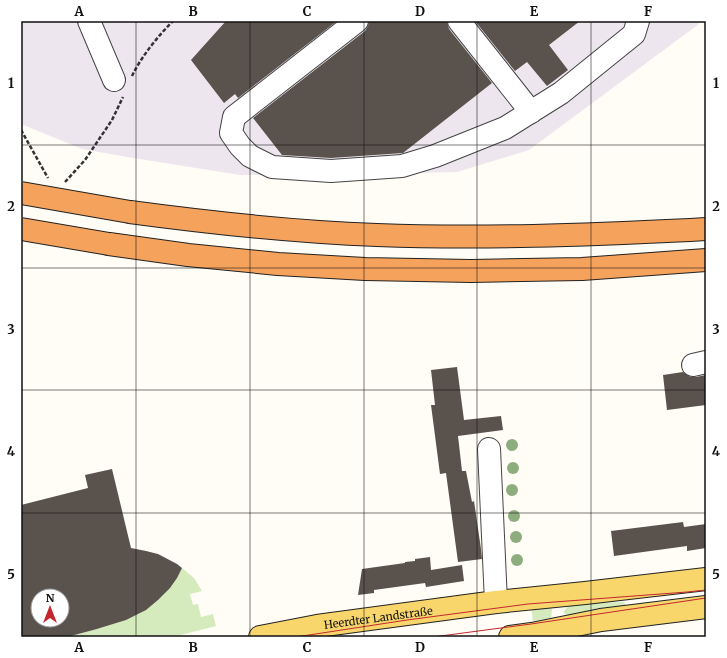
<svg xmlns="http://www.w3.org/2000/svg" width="727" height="658" font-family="Merriweather,serif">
<rect width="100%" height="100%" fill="#fffdf5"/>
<polygon fill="#eee6ef" points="21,21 695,21 699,24 529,150 457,172 325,175 240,175 127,157 82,149 21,124"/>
<g fill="#d5ebbd">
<path d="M182 568 194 578 202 591 190 594 193 605 198 604 201 617 213 614 216 626 173 637H67C115 624 158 617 182 568Z"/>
<polygon points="623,602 625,603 625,605 606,609 567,615 564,613 564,611 570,604"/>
<polygon points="531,606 551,606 552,610 551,618 533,621"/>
</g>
<g fill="#5a524d" fill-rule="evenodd">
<polygon points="226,21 337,21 238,98 235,94 224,103 191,60"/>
<polygon points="369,21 447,21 449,29 492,83 403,153 331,158 282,155 253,118 365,31 368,26"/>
<polygon points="475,21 580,21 549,45 568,70 547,86 527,62 515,71"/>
<polygon points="457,367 464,420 501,416 503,430 458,436 462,471 466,471 472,502 474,501 481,549 482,559 458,562 446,473 440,474 431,405 435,405 431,370"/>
<polygon points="683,372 690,377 696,377 706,375 706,405 667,410 663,375"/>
<path d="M112 469 131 548 146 551 158 554 177 564 182 568 177 578 170 588 158 600 146 610 126 620 97 629 67 637H21V505L88 488 85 475ZM38 596H62V620H38Z"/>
<polygon points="683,522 684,527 706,524 706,548 687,551 687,546 614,556 611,531"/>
<polygon points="430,557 431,570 462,565 464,581 426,587 425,583 374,590 374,593 358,595 362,569 405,563 405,562 415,561 415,559"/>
</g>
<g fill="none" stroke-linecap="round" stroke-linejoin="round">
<g stroke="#444" stroke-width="24">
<g id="minor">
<polyline points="89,21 114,80"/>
<polyline points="357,21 234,117 231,133 240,146 250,156 272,167 331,171 402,166 435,156 505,128 561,93 634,34 638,21"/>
<polyline points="459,21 531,112"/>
<polyline points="693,365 706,362"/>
<polyline points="489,449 496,602"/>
</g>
</g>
<g stroke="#222" stroke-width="24">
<g id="major">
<path id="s1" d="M260 637 317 626 496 602 585 593 706 579"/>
<polyline points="510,637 532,634 601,620 706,607"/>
</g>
</g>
<g stroke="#222" stroke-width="24">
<g id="highway">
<path d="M130 212C212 223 294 232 377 235 481 239 586 235 690 230L706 229"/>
<polyline points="109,244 188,255 278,264 365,269 471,271 582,269 706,260"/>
</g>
</g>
<g stroke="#333" stroke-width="2.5" stroke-dasharray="4 2" stroke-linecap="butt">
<path d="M132 76C141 57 158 36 173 21"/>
<polyline points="21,130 48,178"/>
<polyline points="65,182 85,160 112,120 123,97"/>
</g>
<use href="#minor" stroke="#fff" stroke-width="22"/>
<use href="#major" stroke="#f9d66b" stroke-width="22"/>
<use href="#highway" stroke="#f5a25d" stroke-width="22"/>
<g stroke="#c4262e" stroke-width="1">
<polyline points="296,637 407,620 528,604 687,592 706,590"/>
<polyline points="433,637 531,624 706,598"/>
</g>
<g stroke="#222" stroke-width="24" stroke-linecap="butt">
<g id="highway-bridge">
<polyline points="21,193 130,212"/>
<polyline points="21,229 109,244"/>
</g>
</g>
<use href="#highway-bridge" stroke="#f5a25d" stroke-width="22"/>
</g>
<g fill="#8dad7f">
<circle cx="512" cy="445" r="6"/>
<circle cx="513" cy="468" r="6"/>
<circle cx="512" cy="490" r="6"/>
<circle cx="514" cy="516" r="6"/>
<circle cx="516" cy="537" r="6"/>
<circle cx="517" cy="560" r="6"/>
</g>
<path fill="none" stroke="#111" stroke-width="1" stroke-opacity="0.55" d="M136 21V637M250 21V637M364 21V637M477 21V637M591 21V637M21 145H706M21 268H706M21 390H706M21 513H706"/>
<g text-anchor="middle" stroke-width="4" stroke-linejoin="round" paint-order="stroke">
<g font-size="11" fill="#111" stroke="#fff">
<text dy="4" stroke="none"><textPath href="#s1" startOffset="120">Heerdter Landstraße</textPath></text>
</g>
</g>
<rect width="727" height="658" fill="none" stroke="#ffffff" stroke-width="44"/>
<g transform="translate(50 608)"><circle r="19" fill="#ffffff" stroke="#a0a0a0"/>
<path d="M0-3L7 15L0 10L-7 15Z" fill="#c4262e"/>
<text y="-6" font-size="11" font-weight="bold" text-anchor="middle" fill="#111111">N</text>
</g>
<rect x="22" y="22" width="683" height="614" fill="none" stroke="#111" stroke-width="1.5"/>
<g font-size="13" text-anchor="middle" font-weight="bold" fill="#111">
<text x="79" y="16">A</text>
<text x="193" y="16">B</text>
<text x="307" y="16">C</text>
<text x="420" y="16">D</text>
<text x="534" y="16">E</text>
<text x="648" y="16">F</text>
<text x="11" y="88">1</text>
<text x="716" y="88">1</text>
<text x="11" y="211">2</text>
<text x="716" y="211">2</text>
<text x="11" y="334">3</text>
<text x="716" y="334">3</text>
<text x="11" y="456">4</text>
<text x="716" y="456">4</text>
<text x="11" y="579">5</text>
<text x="716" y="579">5</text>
<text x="79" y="652">A</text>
<text x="193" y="652">B</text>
<text x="307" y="652">C</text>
<text x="420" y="652">D</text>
<text x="534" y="652">E</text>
<text x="648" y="652">F</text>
</g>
</svg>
